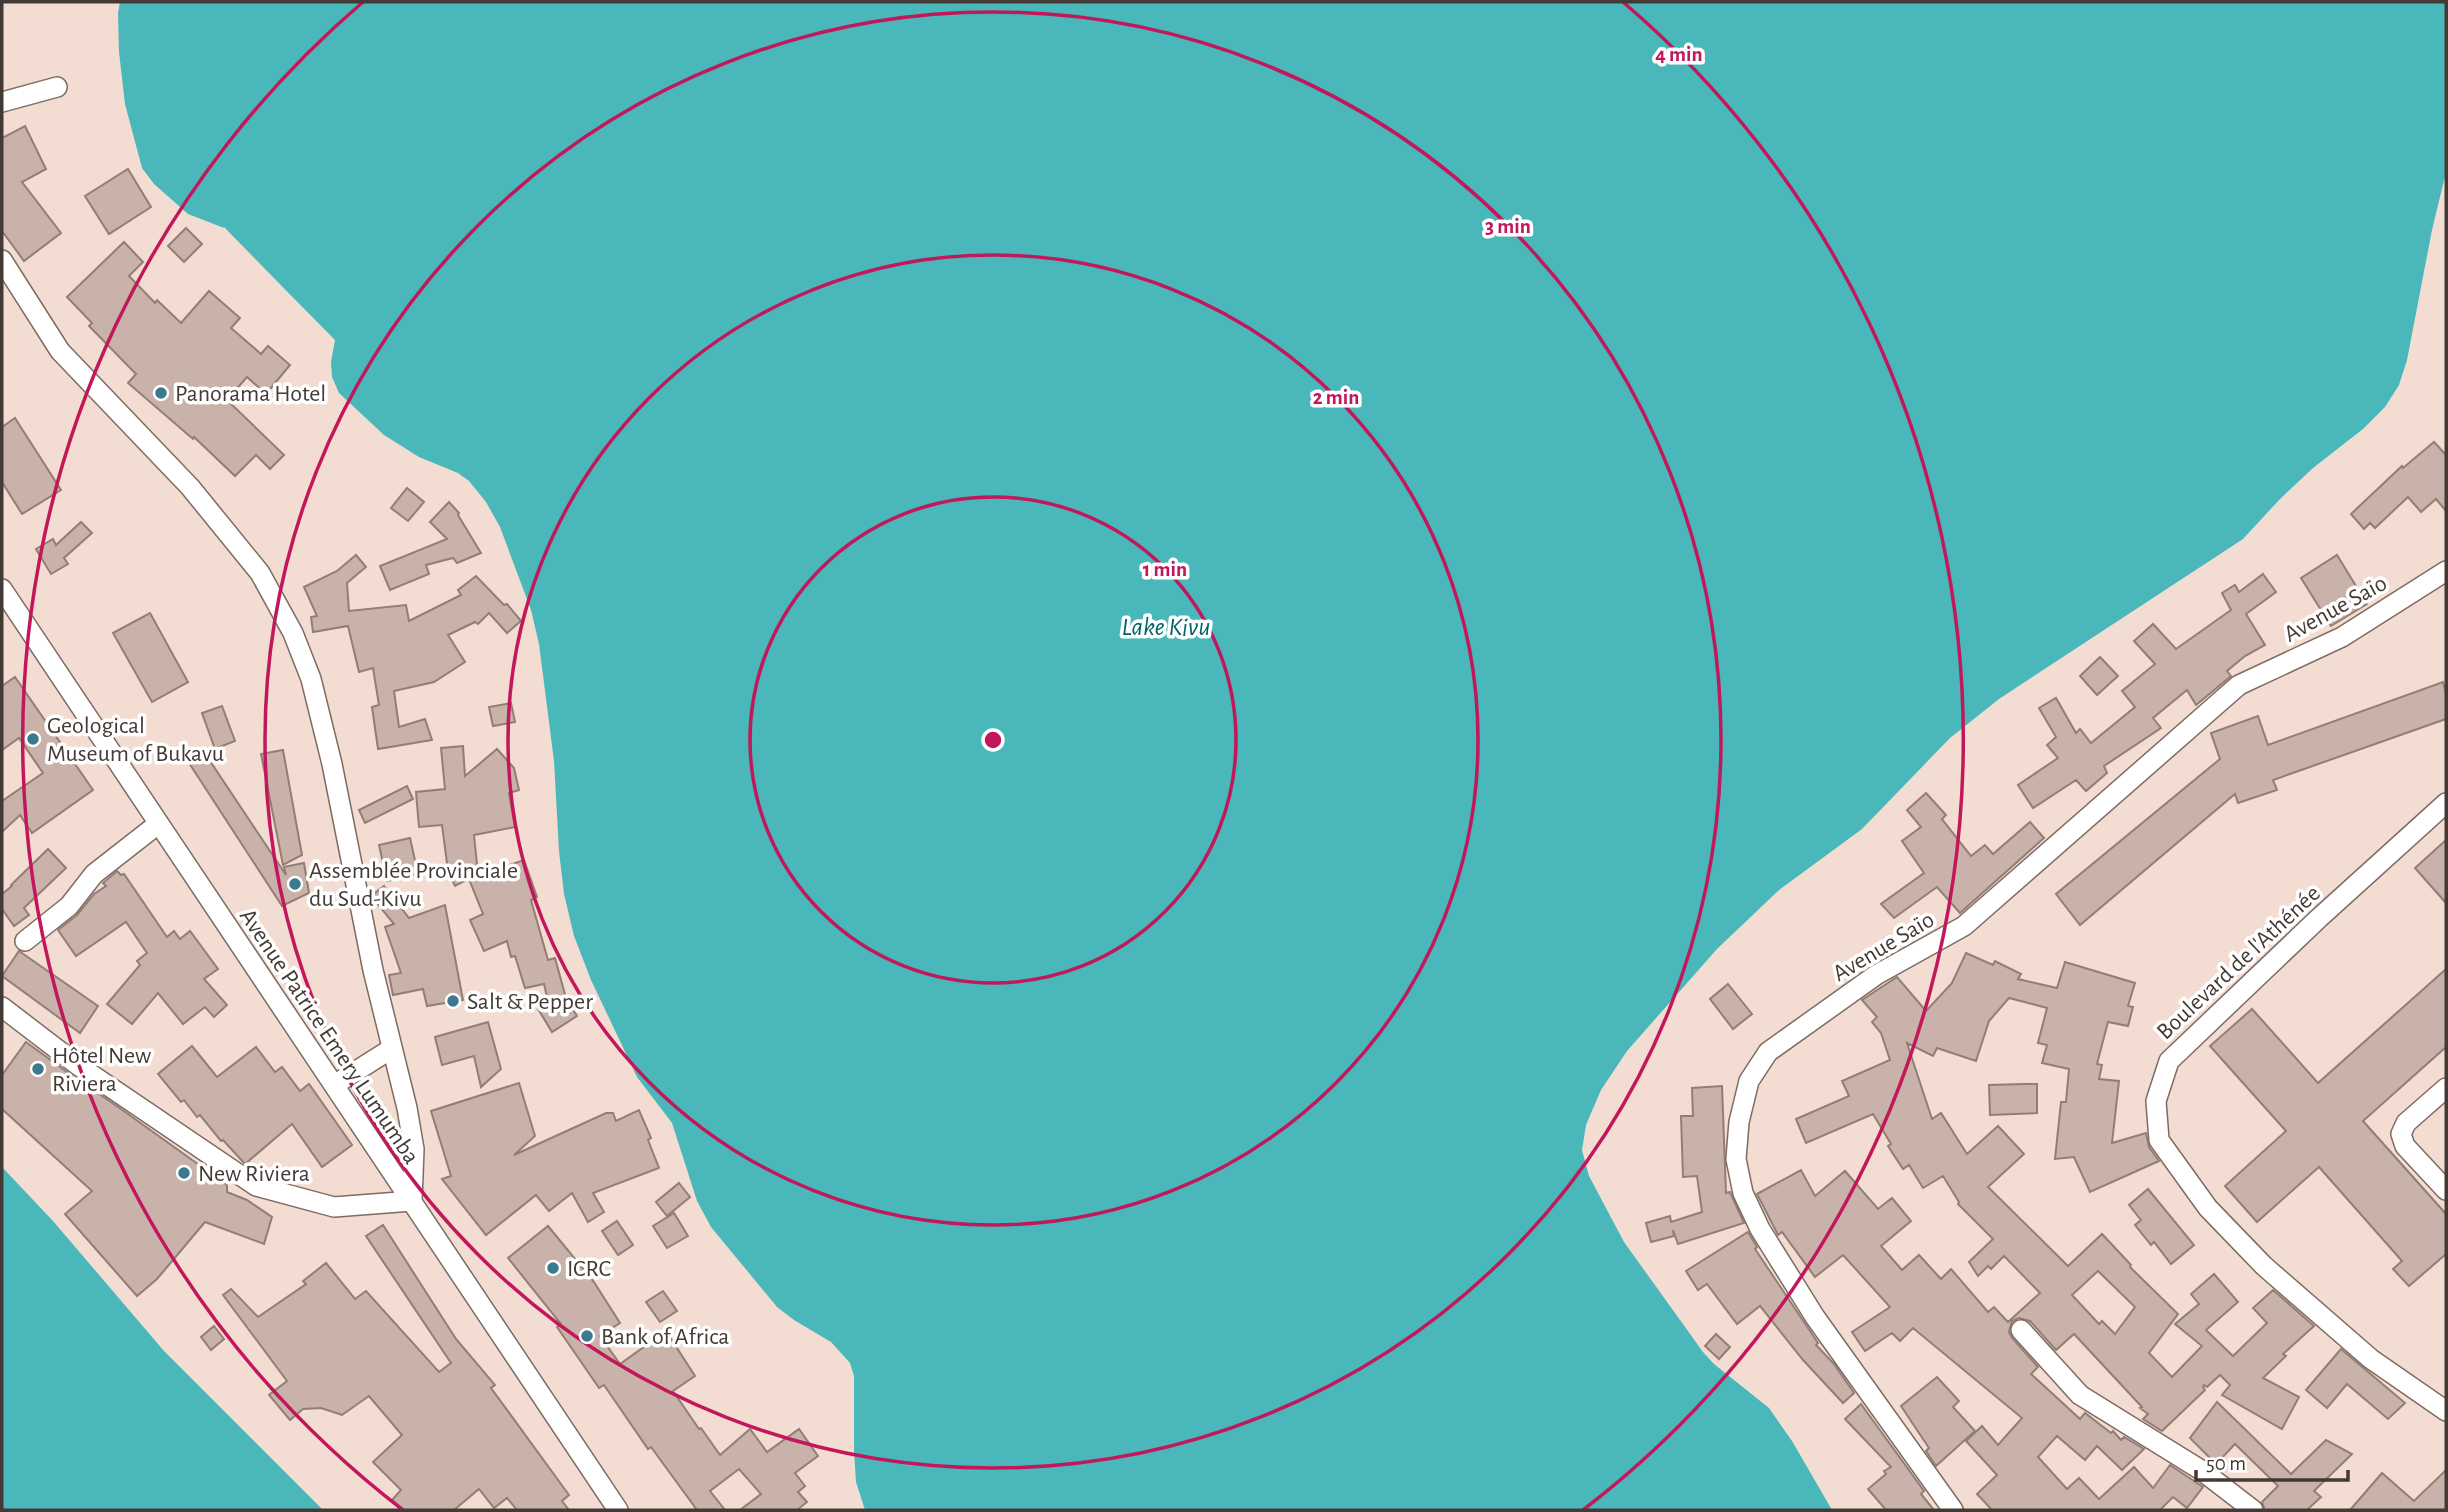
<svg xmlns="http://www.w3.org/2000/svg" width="2448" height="1512" font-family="'Alegreya Sans',sans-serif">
<rect width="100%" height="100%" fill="#f3ddd2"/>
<g fill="#4ab8ba">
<polygon points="120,2 2446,2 2446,172 2432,230 2407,360 2399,385 2385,407 2363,429 2313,468 2280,499 2243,539 1999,699 1950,738 1862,829 1779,890 1717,949 1627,1051 1601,1090 1586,1125 1582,1150 1589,1176 1624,1242 1703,1352 1714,1364 1769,1408 1792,1441 1832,1510 865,1510 856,1482 854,1450 854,1376 850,1363 831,1342 794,1320 777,1307 711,1227 697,1201 672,1123 637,1077 591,980 574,936 564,894 559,851 554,761 539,644 531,610 500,527 486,502 469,481 458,473 419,457 384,435 339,393 332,377 331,362 335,340 224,228 188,214 154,184 142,168 125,104 119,52 118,13"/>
<polygon points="2,1167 53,1221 164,1351 323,1510 2,1510"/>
</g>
<polygon fill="#f3ddd2" points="224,227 335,341 331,344 331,342 222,230"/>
<g fill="#c8b2a9" stroke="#927e75" stroke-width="2" fill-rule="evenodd">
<polygon points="25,126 46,169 22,182 61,233 24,261 2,231 2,138"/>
<polygon points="128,169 151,207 109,234 85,196"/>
<polygon points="186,228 202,244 184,262 168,246"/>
<polygon points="124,242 143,262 129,276 155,303 157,300 181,323 209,291 240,318 231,328 261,354 268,346 290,365 266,394 247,377 227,400 284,455 270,469 256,455 235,476 194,437 193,439 128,383 136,374 89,326 92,323 67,297"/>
<polygon points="15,418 61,490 22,514 2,482 2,427"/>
<polygon points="2434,442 2446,455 2446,511 2436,499 2421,512 2408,497 2375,528 2370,523 2364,529 2351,514 2402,466 2403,468"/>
<polygon points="407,488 424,502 408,521 391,508"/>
<polygon points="449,502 459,513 458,515 481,553 457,563 453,558 426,565 429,574 390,590 380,566 447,539 430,522"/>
<polygon points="81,522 92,533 64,558 68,564 51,574 36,549 53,539 56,545"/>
<polygon points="356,555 366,567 347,583 349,611 406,605 409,621 461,595 458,590 476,576 504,605 507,604 521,621 507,633 489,613 478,624 475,622 448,635 465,662 434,682 394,691 399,727 425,719 432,740 378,749 372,707 379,705 373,668 359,672 348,626 313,632 311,617 317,616 304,587 337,571"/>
<polygon points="2337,555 2367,604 2331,626 2301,578"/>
<polygon points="2263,574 2276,592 2246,614 2265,645 2245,656 2227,671 2231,676 2196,705 2187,690 2153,718 2161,728 2104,766 2107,773 2086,791 2076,780 2033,808 2018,785 2058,758 2047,745 2056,737 2039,708 2056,698 2076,733 2080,729 2091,743 2135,707 2122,691 2155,664 2134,641 2153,624 2176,649 2231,610 2222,593 2235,585 2239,592"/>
<polygon points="150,613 188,682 152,702 113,633"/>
<polygon points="2100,657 2118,676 2097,695 2080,676"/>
<polygon points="15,677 93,790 32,833 20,815 2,832 2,801 43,773 19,738 2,750 2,686"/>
<polygon points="2443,682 2446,693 2446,719 2273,780 2277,790 2238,803 2235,794 2080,925 2056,894 2220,759 2211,733 2258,716 2268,745"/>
<polygon points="511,703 515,722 493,726 489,707"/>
<polygon points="222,706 235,741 215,749 202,713"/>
<polygon points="463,746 465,776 497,749 514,768 519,790 509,793 515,827 474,835 478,874 455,886 448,871 442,825 419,827 416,792 445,789 441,748"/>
<polygon points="283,750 302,855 283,865 261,754"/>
<polygon points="204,752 286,875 284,867 304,863 309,893 282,906 189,763"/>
<polygon points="407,786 413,799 365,823 359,810"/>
<polygon points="1926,793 1946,815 1942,819 1971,856 1985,845 1993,854 2030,822 2044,838 1960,913 1937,887 1894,918 1881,904 1924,873 1902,841 1921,827 1907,810"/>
<polygon points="410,838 418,874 387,881 379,845"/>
<polygon points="2446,840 2446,903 2415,868"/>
<polygon points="48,849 66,868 24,908 29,915 14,926 2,909 2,894 12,886 11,885"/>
<polygon points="524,860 537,897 531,900 548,960 555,958 566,998 577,1016 552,1032 538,1009 549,1006 544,984 525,988 515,956 511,957 507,941 484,951 470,920 483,914 469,879"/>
<polygon points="117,871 121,875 124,874 167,937 174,931 180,939 190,931 218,969 204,979 227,1005 214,1017 205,1007 183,1024 158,993 132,1024 107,1004 140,965 137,961 147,953 126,922 76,956 58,930 77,915 94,894 106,886 103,883"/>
<polygon points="384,886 409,918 445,905 463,1000 427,1006 423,989 393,995 389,975 401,973 385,927 394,924 371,896"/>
<polygon points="19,951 98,1006 80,1033 2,976"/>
<path d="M1966 953 1993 965 1995 961 2021 974 2018 979 2057 988 2065 962 2135 983 2128 1006 2133 1007 2128 1026 2108 1022 2097 1064 2102 1065 2099 1079 2119 1081 2112 1143 2146 1133 2149 1147 2159 1161 2090 1192 2074 1157 2055 1159 2061 1102H2066L2069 1069 2042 1063 2047 1045 2038 1043 2047 1008 2009 998 1989 1021 1976 1061 1937 1048 1933 1056 1907 1043 1932 1119 1941 1113 1967 1154 1998 1126 2024 1154 1988 1187 2068 1266 2102 1234 2131 1265 2130 1267 2178 1314 2149 1353 2172 1377 2202 1346 2175 1324 2199 1304 2191 1294 2214 1274 2238 1302 2206 1330 2233 1356 2267 1323 2253 1308 2273 1290 2314 1326 2283 1354 2286 1356 2263 1378 2299 1397 2282 1429 2222 1395 2230 1385 2220 1375 2207 1387 2204 1385 2203 1387 2205 1390 2162 1431 2143 1419 2148 1414 2140 1408 2142 1407 2074 1334 2056 1350 2030 1321 2019 1318 2012 1321 2009 1332 2012 1338 2038 1367 2031 1374 2080 1419 2085 1413 2111 1433 2113 1431 2121 1440 2124 1437 2144 1449 2122 1470 2097 1446 2085 1460 2057 1436 2038 1457 2067 1489 2079 1478 2099 1499 2134 1467 2153 1488 2170 1465 2203 1487 2187 1508 2173 1497 2160 1510H1992L1977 1494 1997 1475 1966 1441 1982 1426 1998 1445 2022 1418 1913 1328 1900 1341 1892 1333 1865 1351 1852 1332 1890 1307 1843 1255 1815 1277 1782 1232 1778 1235 1757 1194 1801 1170 1815 1196 1845 1171 1878 1209 1892 1198 1911 1221 1881 1246 1902 1270 1919 1255 1941 1279 1951 1269 1988 1312 1994 1307 2008 1322 2040 1293 2004 1256 1991 1269 1988 1266 1978 1276 1969 1262 1993 1239 1958 1204 1959 1202 1943 1176 1923 1188 1909 1165 1903 1169 1888 1146 1891 1144 1873 1114 1806 1143 1796 1119 1849 1096 1842 1081 1890 1060 1881 1033 1872 1022 1877 1017 1862 1000 1897 977 1926 1011 1952 983ZM2098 1271 2135 1307 2115 1334 2102 1321 2099 1324 2072 1295Z"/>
<polygon points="2446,969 2446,1047 2363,1121 2446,1214 2446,1254 2409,1286 2393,1269 2402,1261 2319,1167 2257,1222 2225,1186 2286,1131 2210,1046 2252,1009 2318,1083"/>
<polygon points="1728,984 1752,1014 1733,1029 1710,999"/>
<polygon points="488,1022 501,1069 481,1087 474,1056 442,1065 435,1037"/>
<polygon points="26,1042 82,1083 80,1085 83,1083 121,1109 227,1185 227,1192 247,1200 272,1217 264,1244 205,1222 157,1279 137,1296 65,1214 92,1191 2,1109 2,1075"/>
<polygon points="192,1046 217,1077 256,1047 275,1072 282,1067 300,1091 309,1084 352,1145 322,1167 292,1124 245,1164 223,1140 221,1141 200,1115 197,1117 184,1100 181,1102 158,1074"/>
<polygon points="519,1083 535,1136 514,1155 606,1113 613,1113 616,1121 639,1110 651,1138 648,1140 659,1168 593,1193 604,1212 588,1222 572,1193 549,1211 536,1195 486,1235 442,1179 451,1176 431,1111"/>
<polygon points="2024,1084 2037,1084 2037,1113 1990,1115 1989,1085"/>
<polygon points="1722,1086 1726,1193 1730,1192 1744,1223 1678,1244 1673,1230 1674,1236 1651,1242 1646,1223 1670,1216 1671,1222 1702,1212 1697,1176 1683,1177 1681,1116 1693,1116 1692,1088"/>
<polygon points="679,1183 690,1197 667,1216 656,1202"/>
<polygon points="2148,1189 2194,1245 2171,1264 2154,1242 2151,1245 2135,1225 2141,1220 2129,1205"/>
<polygon points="674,1213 688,1236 667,1248 653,1226"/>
<polygon points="617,1221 633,1245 618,1255 602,1231"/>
<polygon points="383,1225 456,1339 495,1385 491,1388 569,1495 562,1501 569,1510 517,1510 507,1498 494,1508 479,1489 454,1510 402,1510 392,1500 401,1490 373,1462 402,1435 369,1396 342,1415 321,1408 303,1409 290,1420 269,1395 287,1381 223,1295 231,1289 258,1317 306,1284 303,1281 326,1263 355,1299 366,1291 439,1372 451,1363 366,1236"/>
<polygon points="548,1226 594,1282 620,1323 600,1336 620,1364 666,1331 695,1376 673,1391 699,1429 701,1428 720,1455 750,1429 767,1452 799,1429 818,1456 795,1473 805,1486 798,1492 807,1502 797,1510 740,1510 761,1494 739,1469 710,1491 725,1510 697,1510 651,1447 648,1449 604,1385 599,1388 557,1327 561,1324 508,1258"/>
<polygon points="1748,1232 1757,1247 1755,1249 1818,1343 1816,1345 1834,1364 1854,1393 1843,1403 1803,1360 1760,1306 1737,1324 1707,1284 1698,1290 1686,1271"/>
<polygon points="663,1291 677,1311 660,1322 646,1302"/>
<polygon points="214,1326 224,1339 211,1350 201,1337"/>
<polygon points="1716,1334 1730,1347 1719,1359 1705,1346"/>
<polygon points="2341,1349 2405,1403 2388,1419 2347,1384 2327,1408 2306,1390"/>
<polygon points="1937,1377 1959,1401 1953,1407 1975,1431 1936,1466 1926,1451 1929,1448 1901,1406"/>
<polygon points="2217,1402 2291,1474 2326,1440 2352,1454 2314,1491 2321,1497 2307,1510 2265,1510 2262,1502 2278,1486 2235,1444 2216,1464 2190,1438"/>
<polygon points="1861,1404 1924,1491 1921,1494 1934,1510 1886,1510 1868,1489 1886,1474 1884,1471 1891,1467 1845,1419"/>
<polygon points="2446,1470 2446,1510 2350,1510 2382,1473 2414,1501"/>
</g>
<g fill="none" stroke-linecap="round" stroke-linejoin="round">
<g stroke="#7e6b61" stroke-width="22">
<g id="minor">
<polyline points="2,102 57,87"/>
<polyline points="2,260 60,351 190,487 260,573 293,633 311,679 332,764 373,970 407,1108 414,1149 412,1201 334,1207 256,1186 79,1066 2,1007"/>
<polyline points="2,589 618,1510"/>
<polyline points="2446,803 2319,918 2169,1061 2156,1101 2159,1140 2208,1208 2264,1266 2371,1359 2446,1411"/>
<polyline points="25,941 69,906 94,874 158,824"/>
<polyline points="334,1085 391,1049"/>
<polyline points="2446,1088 2406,1123 2401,1134 2405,1146 2446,1190"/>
<polyline points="2021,1330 2080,1395 2201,1470 2253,1510"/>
<polyline points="1953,1510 1815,1317 1760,1229 1743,1193 1736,1159 1739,1122 1749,1081 1768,1052 1876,975 1964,926 2239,685 2342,637 2446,571"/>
</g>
</g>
<use href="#minor" stroke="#fff" stroke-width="19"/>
</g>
<g fill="none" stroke="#c2185b" stroke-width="3.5">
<circle cx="993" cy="740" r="243"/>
<circle cx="993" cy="740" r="485"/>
<circle cx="993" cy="740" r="728"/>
<path d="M403 1510A970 970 0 0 1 363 2M1623 2A970 970 0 0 1 1583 1510"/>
</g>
<g fill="#3a798e" stroke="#fff" stroke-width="2.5">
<circle cx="161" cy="393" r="7"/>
<circle cx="33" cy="739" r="7"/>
<circle cx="295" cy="884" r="7"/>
<circle cx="453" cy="1001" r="7"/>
<circle cx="38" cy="1069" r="7"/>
<circle cx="184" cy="1173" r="7"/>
<circle cx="553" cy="1268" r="7"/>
<circle cx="587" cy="1336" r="7"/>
</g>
<g text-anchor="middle" stroke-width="7" stroke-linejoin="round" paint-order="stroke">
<g font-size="24" fill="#433a36" stroke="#fff" text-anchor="start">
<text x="175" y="401">Panorama Hotel</text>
<text x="47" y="733">Geological<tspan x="47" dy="28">Museum of Bukavu</tspan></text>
<text x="309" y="878">Assemblée Provinciale<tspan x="309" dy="28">du Sud-Kivu</tspan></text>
<text x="467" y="1009">Salt &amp; Pepper</text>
<text x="52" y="1063">Hôtel New<tspan x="52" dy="28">Riviera</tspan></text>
<text x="198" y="1181">New Riviera</text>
<text x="567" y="1276">ICRC</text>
<text x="601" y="1344">Bank of Africa</text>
</g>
<g font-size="24" fill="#433a36" stroke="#fff">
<text transform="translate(2335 608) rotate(-29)" y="8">Avenue Saïo</text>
<text transform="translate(1883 946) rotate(-31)" y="8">Avenue Saïo</text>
<text transform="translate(2238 962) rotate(-43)" y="8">Boulevard de l'Athénée</text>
<text transform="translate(330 1036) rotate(56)" y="8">Avenue Patrice Emery Lumumba</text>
</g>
<g font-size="26" font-style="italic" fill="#006264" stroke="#fff">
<text x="1166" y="635">Lake Kivu</text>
</g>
</g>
<circle cx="993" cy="740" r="10" fill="#c2185b" stroke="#fff" stroke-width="3.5"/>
<g font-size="21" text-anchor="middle" font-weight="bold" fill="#c2185b" stroke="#fff" stroke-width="7" stroke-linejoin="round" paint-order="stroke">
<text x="1679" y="61">4 min</text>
<text x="1508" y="233">3 min</text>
<text x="1336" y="404">2 min</text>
<text x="1165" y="576">1 min</text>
</g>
<rect width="2448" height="1512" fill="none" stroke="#433a36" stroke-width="7"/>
<path d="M2196 1470v10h152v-10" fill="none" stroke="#433a36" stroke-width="3.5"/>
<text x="2206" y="1470" font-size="21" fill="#433a36" stroke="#ffffff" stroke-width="5" paint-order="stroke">50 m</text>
</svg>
